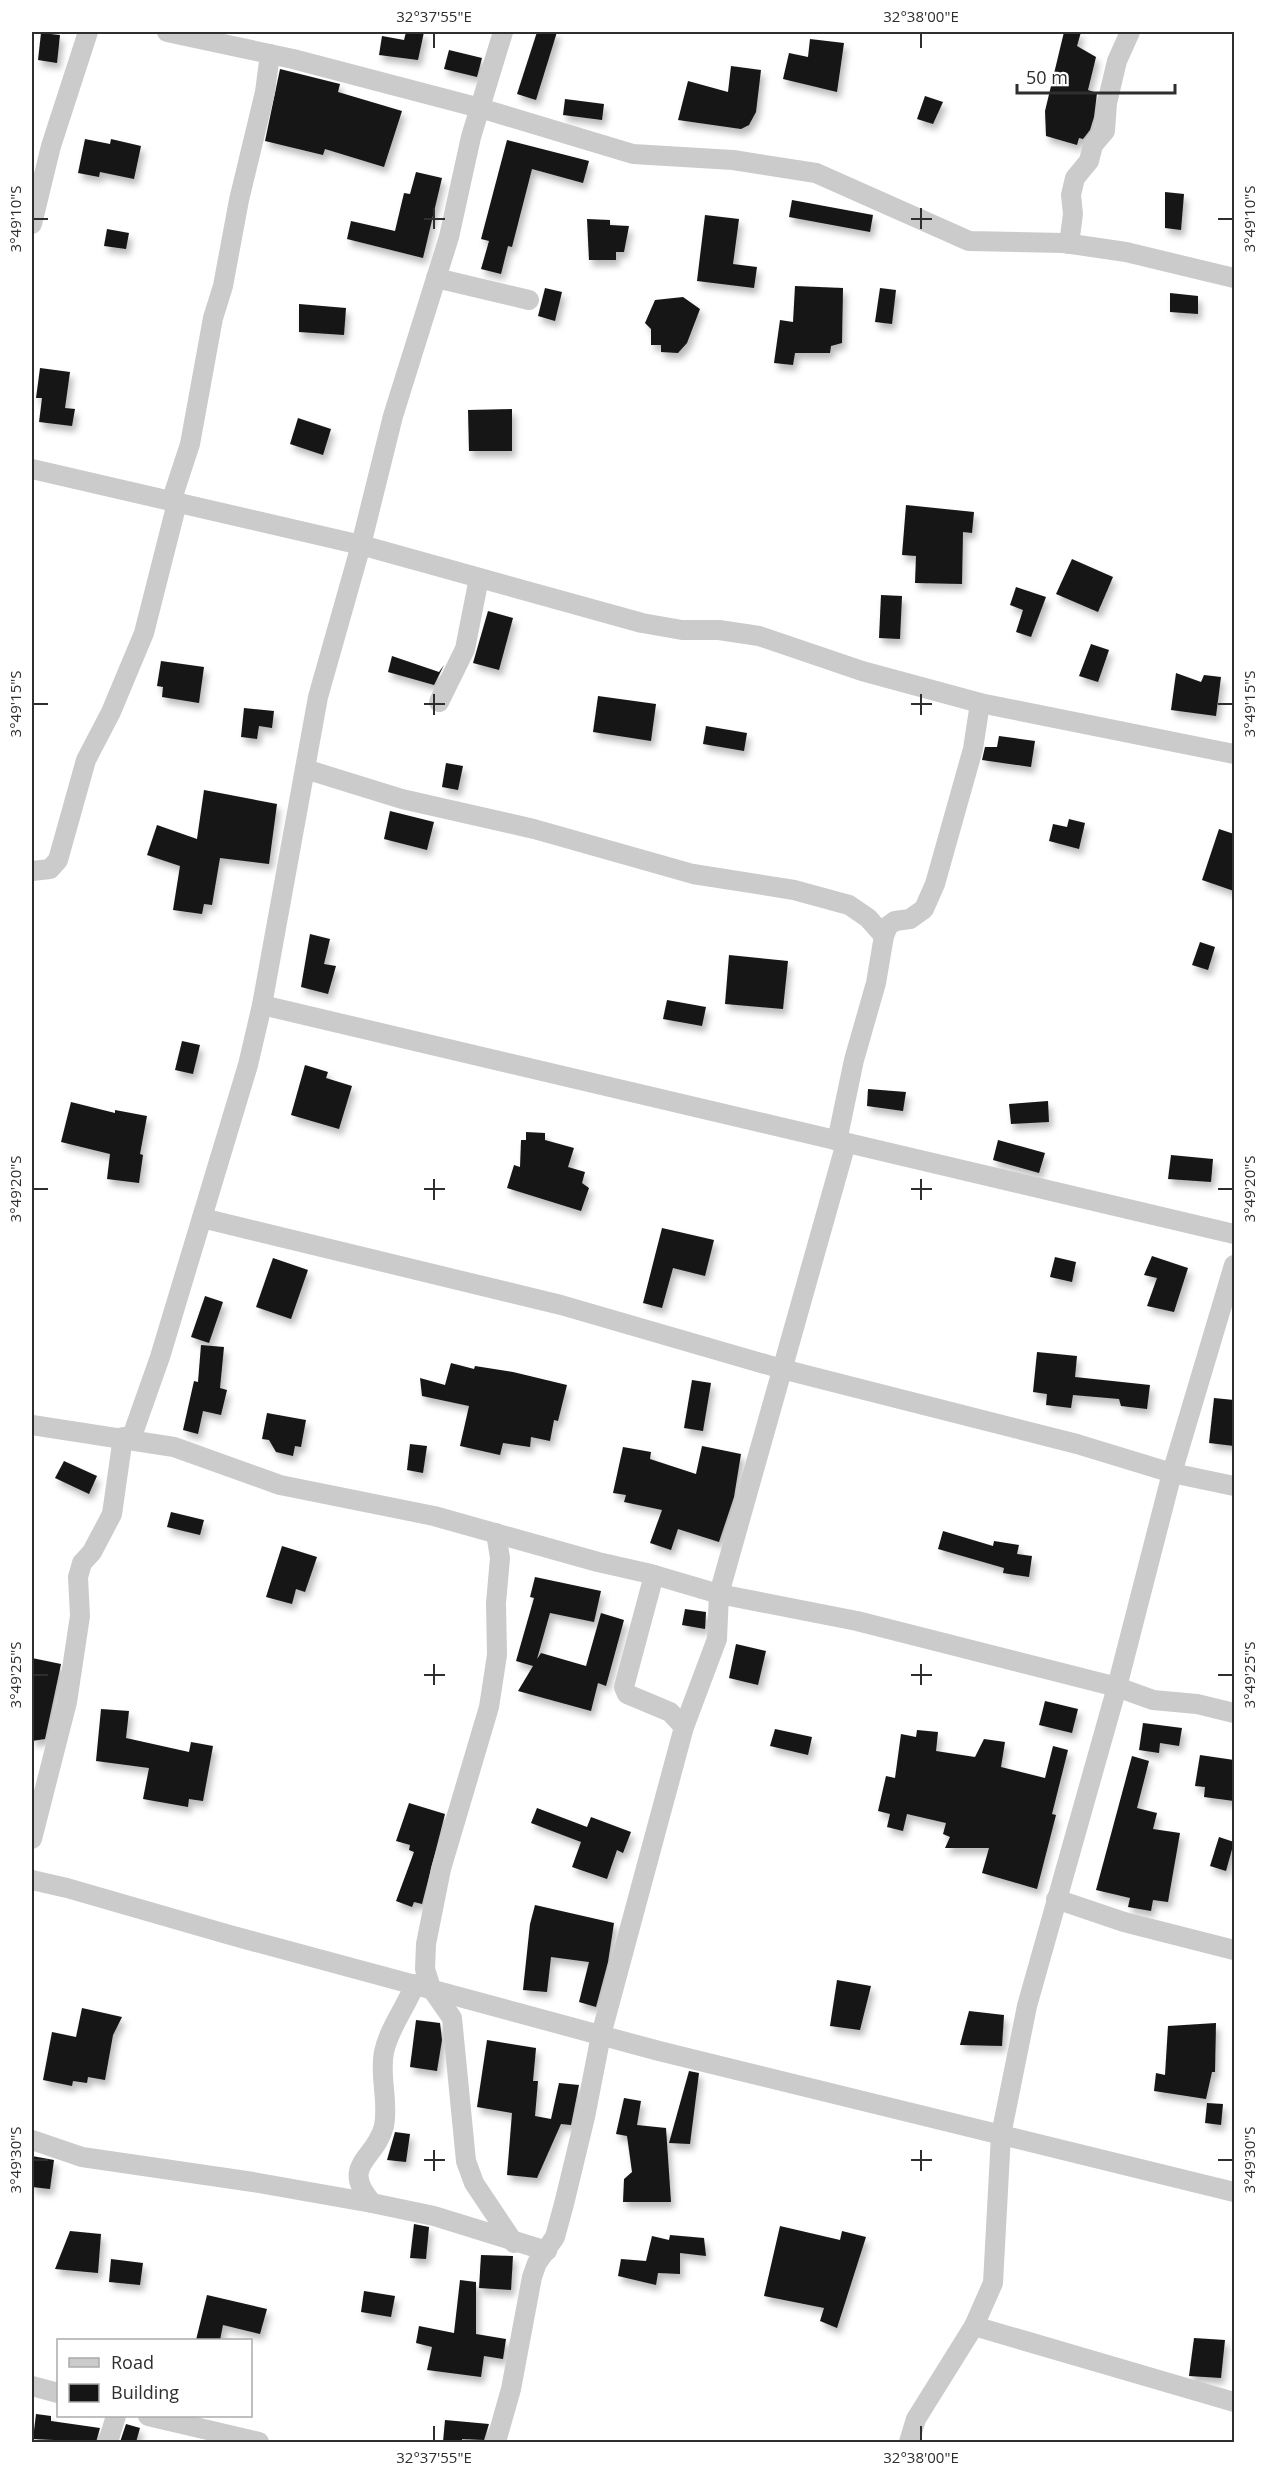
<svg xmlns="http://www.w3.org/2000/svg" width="1266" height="2474" font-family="'Open Sans',sans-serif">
<defs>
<filter id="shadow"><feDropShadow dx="3.5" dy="6" stdDeviation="3" flood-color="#0004"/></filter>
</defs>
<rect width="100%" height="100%" fill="#fff"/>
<g fill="#151515" filter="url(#shadow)">
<polygon points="406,32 424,32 418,60 379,55 382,36 404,40"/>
<polygon points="537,32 557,32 536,100 517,94"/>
<polygon points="1064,32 1081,32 1077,46 1096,57 1088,90 1097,93 1094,117 1090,130 1083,139 1079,138 1077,145 1046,136 1045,111"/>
<polygon points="41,33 60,35 57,63 38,60"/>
<polygon points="810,39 844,43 837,92 783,79 789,53 808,57"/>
<polygon points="449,50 482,58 477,77 444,69"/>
<polygon points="731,66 761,70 756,112 749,125 741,129 678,120 688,81 728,92"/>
<polygon points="280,69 340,84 338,92 402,111 384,167 325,149 323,155 265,141"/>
<polygon points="925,96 943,102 933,124 917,119"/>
<polygon points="565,99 604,104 602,120 563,115"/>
<polygon points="85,139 110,144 111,139 141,146 134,179 100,172 99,177 78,173"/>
<polygon points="507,140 589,161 583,183 532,169 512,247 508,246 501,274 481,269 489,241 481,239"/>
<polygon points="416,172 442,178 423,258 347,239 351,221 395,231 404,193 410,194"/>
<polygon points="1165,192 1184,194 1181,230 1165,228"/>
<polygon points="792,200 873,215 870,232 789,217"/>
<polygon points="705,215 739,219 733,264 757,267 754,288 697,281"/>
<polygon points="587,219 610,220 610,225 629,226 624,252 616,252 616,260 589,260"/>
<polygon points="107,229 129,233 126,249 104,246"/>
<polygon points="795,286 843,288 842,343 831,346 830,353 795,353 793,365 774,363 780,320 793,322"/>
<polygon points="545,288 562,292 555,321 538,316"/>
<polygon points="880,288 896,290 892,324 875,322"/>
<polygon points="1170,293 1198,296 1198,314 1170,312"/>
<polygon points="683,297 700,309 687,343 678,353 661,352 661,345 651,345 651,329 645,323 655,300"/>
<polygon points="299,304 346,308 344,335 299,332"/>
<polygon points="40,368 70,372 65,408 75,409 72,426 39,422 42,398 36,398"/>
<polygon points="512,409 512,451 469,451 468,410"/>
<polygon points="298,418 331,429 323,455 290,444"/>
<polygon points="906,505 974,512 972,533 963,532 962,584 915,583 916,556 902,555"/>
<polygon points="1072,559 1113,577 1098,612 1056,594"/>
<polygon points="1016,587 1046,597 1031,637 1016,632 1023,610 1010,605"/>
<polygon points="881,595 902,596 900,639 879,638"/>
<polygon points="488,611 513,618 499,670 473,663"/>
<polygon points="1091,644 1109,650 1098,682 1079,676"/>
<polygon points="392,656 439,672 444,665 434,685 388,672"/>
<polygon points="161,661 204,667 199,703 162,697 163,687 157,686"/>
<polygon points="1176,673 1201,682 1204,675 1221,677 1216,716 1171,710"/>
<polygon points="598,696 656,704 651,741 593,732"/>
<polygon points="244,708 274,711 272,728 259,726 257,739 241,737"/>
<polygon points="706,726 747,733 744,751 703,744"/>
<polygon points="999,736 1035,741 1031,767 982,760 985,747 997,747"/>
<polygon points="446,763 463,766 458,790 442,787"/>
<polygon points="204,790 277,804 269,864 220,858 212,905 204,904 202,914 173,910 180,866 147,855 157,825 197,839"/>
<polygon points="390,811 434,822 427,850 384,839"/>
<polygon points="1069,819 1085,823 1079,849 1049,841 1053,824 1067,827"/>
<polygon points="1219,829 1234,834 1234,891 1202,880"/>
<polygon points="310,934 330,939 324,964 336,966 328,994 301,987"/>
<polygon points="1200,942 1215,947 1208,970 1192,965"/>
<polygon points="729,955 788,961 783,1009 725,1004"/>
<polygon points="667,1000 706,1007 702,1026 663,1019"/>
<polygon points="182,1041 200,1045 193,1074 175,1070"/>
<polygon points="305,1065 328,1072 326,1078 352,1086 339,1129 291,1115"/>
<polygon points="868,1089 906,1092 903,1111 867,1106"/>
<polygon points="1048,1101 1049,1122 1011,1124 1009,1104"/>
<polygon points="71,1102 115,1113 115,1110 147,1116 140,1154 143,1155 139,1183 107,1179 110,1154 61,1142"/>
<polygon points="526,1132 545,1133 545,1140 574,1148 568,1167 585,1172 582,1183 589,1188 581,1211 507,1188 514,1165 520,1167 521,1140 526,1140"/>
<polygon points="998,1140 1045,1153 1039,1173 993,1160"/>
<polygon points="1171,1155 1213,1159 1211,1182 1168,1179"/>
<polygon points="662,1228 714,1240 705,1276 673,1268 662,1308 643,1303"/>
<polygon points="1152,1256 1188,1268 1174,1312 1147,1306 1157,1278 1144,1275"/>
<polygon points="1055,1257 1076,1262 1072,1282 1050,1277"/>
<polygon points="273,1258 308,1270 291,1319 256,1307"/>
<polygon points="205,1296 223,1302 209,1343 191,1337"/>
<polygon points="201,1345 224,1347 220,1388 227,1390 221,1415 203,1411 198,1434 183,1430 194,1381 198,1382"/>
<polygon points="1037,1352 1077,1356 1075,1377 1150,1385 1147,1409 1121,1406 1119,1399 1073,1395 1071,1408 1046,1405 1047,1394 1033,1392"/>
<polygon points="451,1363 474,1369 475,1366 513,1372 567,1385 558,1421 554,1420 550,1441 531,1437 530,1447 503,1443 500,1455 460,1446 469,1406 422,1396 420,1378 445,1385"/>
<polygon points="692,1380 711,1383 703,1431 684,1428"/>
<polygon points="1214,1398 1234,1400 1234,1446 1209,1443"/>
<polygon points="267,1413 306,1420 301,1447 295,1446 293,1456 276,1452 269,1440 262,1439"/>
<polygon points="410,1444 427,1446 423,1473 407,1470"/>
<polygon points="702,1446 741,1454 734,1497 719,1542 678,1529 671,1550 650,1543 662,1510 624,1502 626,1495 613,1493 623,1447 651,1452 650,1459 696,1474"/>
<polygon points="64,1461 97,1476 89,1494 55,1478"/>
<polygon points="171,1512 204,1520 200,1535 167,1527"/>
<polygon points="943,1531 993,1546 994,1541 1019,1545 1017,1554 1032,1556 1029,1577 1003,1573 1004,1568 938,1549"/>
<polygon points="282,1546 317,1557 305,1592 296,1589 292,1604 266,1597"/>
<polygon points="535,1577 601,1591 594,1622 550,1613 537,1659 541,1653 586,1666 601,1613 624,1620 606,1686 598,1683 591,1711 518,1691 533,1666 516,1661 534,1598 530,1597"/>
<polygon points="685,1609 706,1612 705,1629 682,1625"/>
<polygon points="736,1644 766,1651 758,1685 729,1678"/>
<polygon points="32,1658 61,1664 45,1739 32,1741"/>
<polygon points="1045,1701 1078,1709 1072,1733 1039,1725"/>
<polygon points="101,1709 129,1711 126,1738 189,1752 191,1742 213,1746 203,1801 189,1799 188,1807 143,1799 149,1768 96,1761"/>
<polygon points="1143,1723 1182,1728 1179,1746 1160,1743 1159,1753 1139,1750"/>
<polygon points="775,1729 812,1737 808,1755 770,1746"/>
<polygon points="917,1730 938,1732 936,1751 975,1757 984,1739 1005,1742 1001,1767 1045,1778 1053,1746 1068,1750 1052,1814 1056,1815 1037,1889 982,1873 989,1848 945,1848 950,1837 943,1834 946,1823 907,1814 903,1831 887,1827 890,1814 878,1811 886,1776 895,1778 901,1734 916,1737"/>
<polygon points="1200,1755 1234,1760 1234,1801 1204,1797 1205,1787 1195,1786"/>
<polygon points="1132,1756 1149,1761 1137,1808 1157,1813 1153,1829 1180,1833 1168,1902 1153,1900 1151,1911 1128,1907 1130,1898 1096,1890"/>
<polygon points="409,1803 445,1814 422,1904 414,1902 412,1907 396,1901 414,1852 409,1850 410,1845 396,1841"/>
<polygon points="537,1808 587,1827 591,1817 631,1832 623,1853 617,1850 607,1879 572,1867 581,1842 531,1823"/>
<polygon points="1219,1837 1234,1842 1226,1871 1210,1866"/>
<polygon points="535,1905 614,1923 608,1962 596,2007 579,2002 589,1962 551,1957 547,1992 523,1990 530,1924"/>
<polygon points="837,1980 871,1986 860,2030 830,2026"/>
<polygon points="82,2008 122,2017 113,2035 105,2080 88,2077 87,2083 73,2081 72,2086 43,2080 52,2032 76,2037"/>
<polygon points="969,2011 1004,2015 1002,2046 960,2045"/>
<polygon points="416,2020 440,2023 442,2040 437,2071 410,2067"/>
<polygon points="1216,2023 1215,2072 1212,2072 1206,2099 1154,2091 1156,2073 1165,2075 1168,2026"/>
<polygon points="487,2040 536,2048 533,2081 538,2081 535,2116 551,2119 559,2083 579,2085 571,2125 561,2124 537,2178 507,2175 512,2113 477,2107"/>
<polygon points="689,2071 699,2073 690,2144 669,2143"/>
<polygon points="624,2098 641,2101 637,2125 666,2128 671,2202 623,2202 624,2179 632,2172 627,2136 616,2134"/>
<polygon points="1207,2103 1223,2104 1221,2125 1205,2123"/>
<polygon points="395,2132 410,2134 406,2162 387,2160"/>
<polygon points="32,2156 54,2160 50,2189 32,2187"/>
<polygon points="414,2224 429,2227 426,2259 410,2258"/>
<polygon points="780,2226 840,2240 842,2231 866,2237 837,2328 820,2321 824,2308 764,2296"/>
<polygon points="70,2231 101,2234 98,2273 55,2269"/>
<polygon points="670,2235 704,2238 706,2256 680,2253 680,2274 658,2273 656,2285 618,2276 621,2259 646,2261 652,2236 669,2240"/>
<polygon points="481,2255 513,2256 511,2290 479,2288"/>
<polygon points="111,2259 143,2263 140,2285 109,2282"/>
<polygon points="460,2280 476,2282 476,2334 506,2339 503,2359 484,2356 481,2377 427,2370 432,2347 416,2343 419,2326 454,2333"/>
<polygon points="364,2291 395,2296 391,2317 361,2312"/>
<polygon points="207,2295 267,2309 260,2334 223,2325 220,2340 196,2340"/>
<polygon points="1194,2338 1225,2340 1221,2378 1189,2376"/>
<polygon points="36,2414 51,2416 51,2421 100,2428 96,2442 33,2439"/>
<polygon points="445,2420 489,2424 484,2440 462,2439 462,2442 443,2442"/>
<polygon points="126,2424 140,2428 136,2442 120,2442"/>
</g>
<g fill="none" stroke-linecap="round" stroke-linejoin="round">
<g stroke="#cbcbcb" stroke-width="20">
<polyline points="167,32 293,59 480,108 633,154 733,160 816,173 969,241 1064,243 1126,252 1234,278"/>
<polyline points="32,224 51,146 88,32"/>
<polyline points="1069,244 1073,214 1071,195 1075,178 1089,161 1093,145 1105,131 1107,103 1117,61 1130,32"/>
<polyline points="436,278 529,300"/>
<polyline points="32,469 361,545 642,623 682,630 719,630 759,636 862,671 980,703 1234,754"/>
<polyline points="171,502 190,444 213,318 223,286 239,200 265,92 270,54"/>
<polyline points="439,702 465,649 479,578"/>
<polyline points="305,769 402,799 534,829 693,874 794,890 849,905 868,918 884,936"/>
<polyline points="32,871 50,869 58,860 86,760 111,712 144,633 177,503"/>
<polyline points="262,1005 1234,1234"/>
<polyline points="837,1141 854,1060 876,983 884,936 888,926 895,921 910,919 924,909 935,884 973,749 980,703"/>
<polyline points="202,1218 561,1305 782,1369 1077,1444 1172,1473 1234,1486"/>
<polyline points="32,1425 174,1447 280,1485 434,1516 598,1562 651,1574 719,1594 857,1621 1117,1687 1153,1700 1197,1704 1234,1713"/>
<polyline points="131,1439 160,1357 248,1065 262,1005 318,697 361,545 393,416 449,237 471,137 503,32"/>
<polyline points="496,1533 500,1558 496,1603 497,1655 489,1707 441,1869 426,1944 425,1969 431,1988 452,2018 466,2161 474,2183 514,2243"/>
<polyline points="654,1575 624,1687 627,1694 670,1712 684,1727"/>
<polyline points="32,1839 67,1702 80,1616 78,1577 82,1563 92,1552 112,1514 123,1437"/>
<polyline points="32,1880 67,1888 230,1935 659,2051 1234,2192"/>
<polyline points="1056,1899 1124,1922 1234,1950"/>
<polyline points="32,2140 82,2157 253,2182 372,2203 434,2216 547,2251"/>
<path d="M372 2203C339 2164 376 2160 384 2126 389 2101 379 2077 384 2052 389 2028 406 2007 415 1984"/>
<polyline points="974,2326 1234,2402"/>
<polyline points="32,2386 58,2393"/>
<polyline points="148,2416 259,2442"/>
<polyline points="108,2442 116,2416"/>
<polyline points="496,2442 511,2389 532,2277 537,2263 555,2237 564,2204 585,2117 601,2035 684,1727 717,1639 719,1594 846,1143"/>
<polyline points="909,2442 916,2419 974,2326 993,2283 1001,2135 1027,2006 1117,1687 1172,1473 1234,1265"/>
</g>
</g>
<path fill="none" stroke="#2e2e2e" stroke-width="2" d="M434 33V48M921 33V48M434 208V229M921 208V229M33 219H48M424 219H445M911 219H932M1218 219H1233M434 694V715M921 694V715M33 704H48M424 704H445M911 704H932M1218 704H1233M434 1179V1200M921 1179V1200M33 1189H48M424 1189H445M911 1189H932M1218 1189H1233M434 1664V1685M921 1664V1685M33 1675H48M424 1675H445M911 1675H932M1218 1675H1233M434 2150V2171M921 2150V2171M33 2160H48M424 2160H445M911 2160H932M1218 2160H1233M434 2426V2441M921 2426V2441"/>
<rect width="1266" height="2474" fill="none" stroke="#ffffff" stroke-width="66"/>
<rect x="57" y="2339" width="195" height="78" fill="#ffffff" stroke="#ababab" stroke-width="1.5"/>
<rect x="69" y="2358" width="30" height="9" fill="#cbcbcb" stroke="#ababab" stroke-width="1.5"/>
<text x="111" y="2369" font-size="18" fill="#2e2e2e">Road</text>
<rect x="69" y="2384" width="30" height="18" fill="#151515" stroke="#ababab" stroke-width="1.5"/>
<text x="111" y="2399" font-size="18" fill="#2e2e2e">Building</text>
<path d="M1017 84v9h158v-9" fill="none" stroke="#2e2e2e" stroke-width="3"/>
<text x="1026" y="84" font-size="18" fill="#2e2e2e" stroke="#ffffff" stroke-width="4.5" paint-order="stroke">50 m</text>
<rect x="33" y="33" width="1200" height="2408" fill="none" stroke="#2e2e2e" stroke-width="2"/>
<g font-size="15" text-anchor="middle" fill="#2e2e2e">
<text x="434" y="22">32°37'55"E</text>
<text x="921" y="22">32°38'00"E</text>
<text transform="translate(16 219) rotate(-90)" y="5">3°49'10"S</text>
<text transform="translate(1250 219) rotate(-90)" y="5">3°49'10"S</text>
<text transform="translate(16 704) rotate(-90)" y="5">3°49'15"S</text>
<text transform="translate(1250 704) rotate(-90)" y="5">3°49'15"S</text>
<text transform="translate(16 1189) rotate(-90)" y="5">3°49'20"S</text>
<text transform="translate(1250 1189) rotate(-90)" y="5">3°49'20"S</text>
<text transform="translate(16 1675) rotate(-90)" y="5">3°49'25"S</text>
<text transform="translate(1250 1675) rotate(-90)" y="5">3°49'25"S</text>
<text transform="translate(16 2160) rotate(-90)" y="5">3°49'30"S</text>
<text transform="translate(1250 2160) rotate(-90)" y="5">3°49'30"S</text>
<text x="434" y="2463">32°37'55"E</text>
<text x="921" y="2463">32°38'00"E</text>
</g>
</svg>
